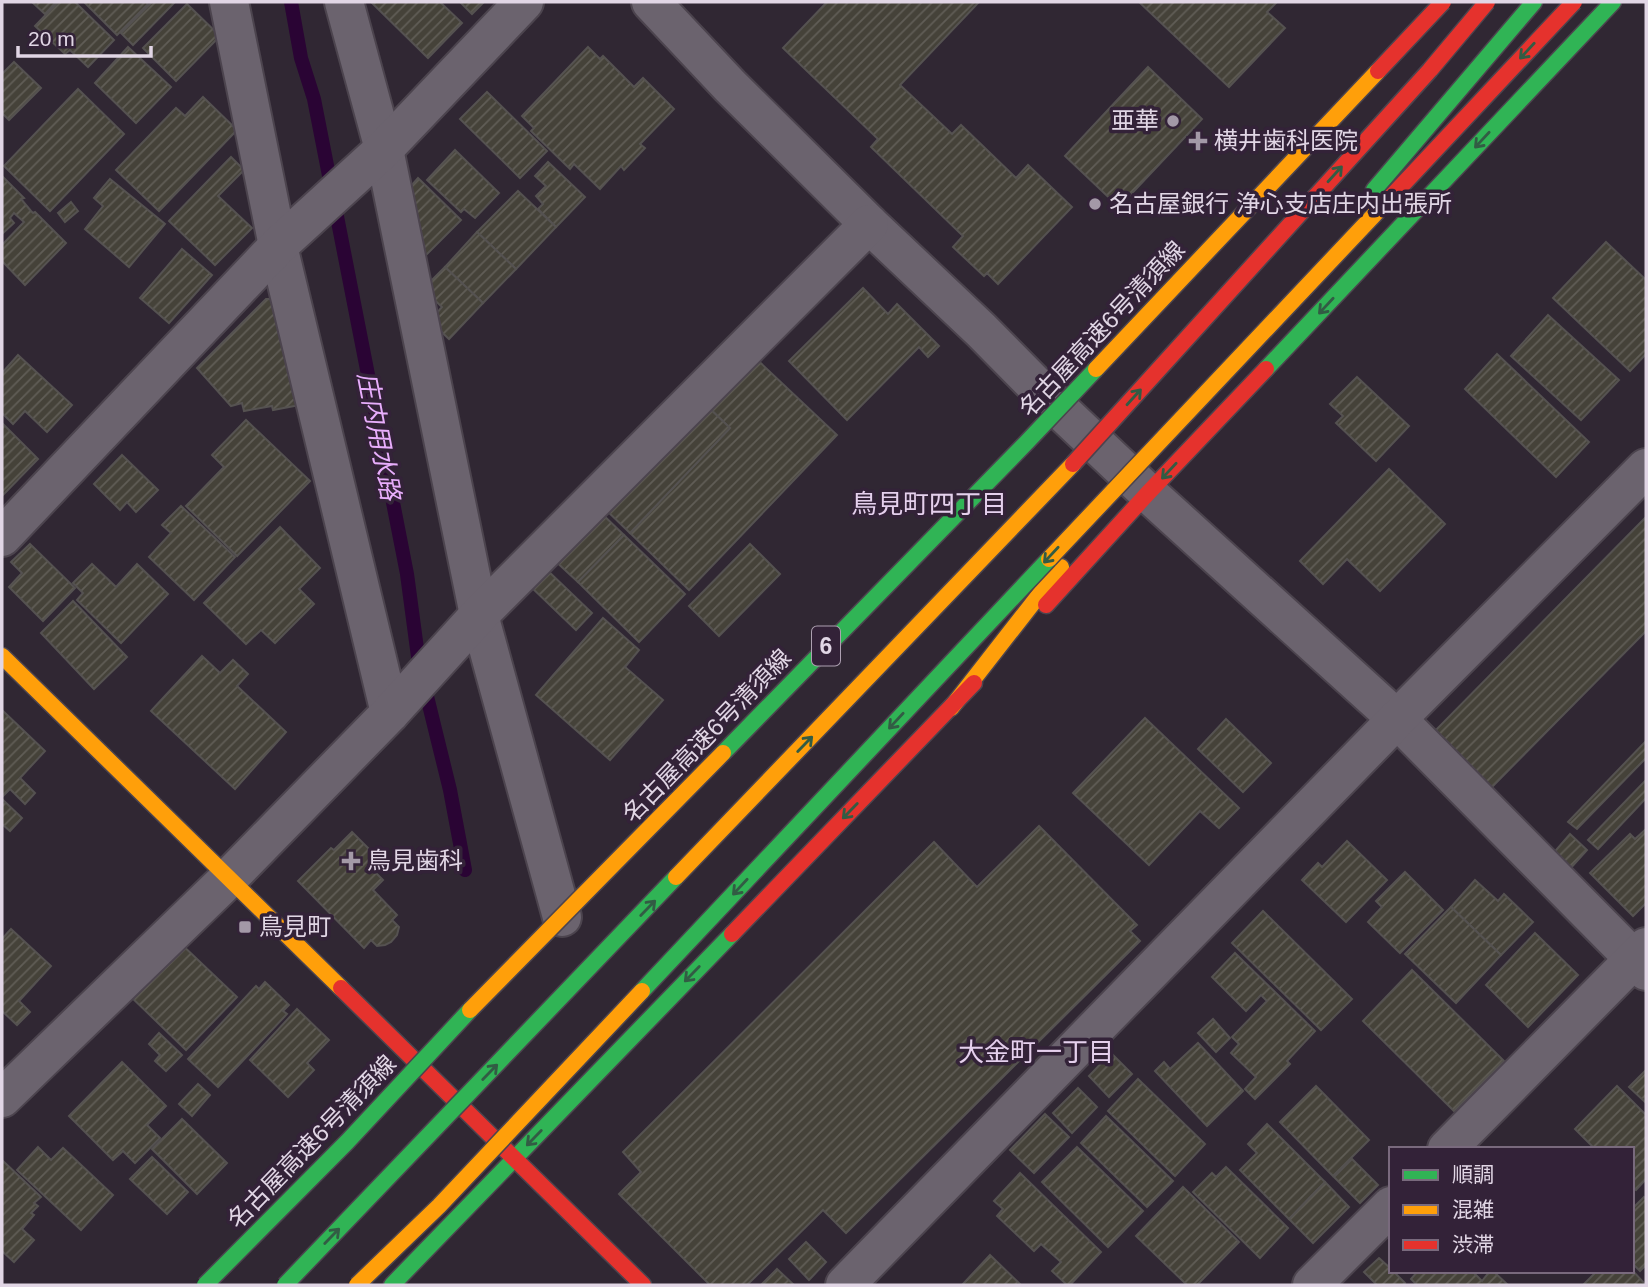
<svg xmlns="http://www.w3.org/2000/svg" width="1648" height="1287" font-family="Helvetica,'Noto Sans JP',sans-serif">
<defs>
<pattern id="building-hatch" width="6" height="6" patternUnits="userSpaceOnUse" patternTransform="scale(1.75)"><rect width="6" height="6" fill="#454239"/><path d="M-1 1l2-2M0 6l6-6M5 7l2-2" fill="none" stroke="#605d56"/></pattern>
</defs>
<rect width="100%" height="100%" fill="#302733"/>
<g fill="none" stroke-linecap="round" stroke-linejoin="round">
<polyline stroke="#2a0434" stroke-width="14" points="291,2 301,58 314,99 407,574 419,664 450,790 465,870"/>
</g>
<g fill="url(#building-hatch)" stroke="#555251" stroke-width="2">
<polygon points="32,2 56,2 45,14"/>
<polygon points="58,2 75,2 114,40 88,67 70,50 65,54 35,26"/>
<polygon points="84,2 146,2 148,4 117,35"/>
<polygon points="152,2 175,2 133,45 121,33"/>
<polygon points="371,2 440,2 462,23 428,58"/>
<polygon points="460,2 484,2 472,14"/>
<polygon points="827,2 979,2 900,85 952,134 961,125 1016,178 1028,165 1072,207 998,284 987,273 984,276 953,247 963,236 871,147 878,139 783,48"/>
<polygon points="1139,2 1277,2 1267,12 1285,28 1229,87"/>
<polygon points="187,4 220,36 176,81 143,48"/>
<polygon points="128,47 171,87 136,123 95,83"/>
<polygon points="588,47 600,59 603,56 634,87 643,78 674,109 640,144 645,148 624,170 621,166 600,189 574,164 570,169 531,131 534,128 522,116"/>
<polygon points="14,62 41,88 9,120 2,113 2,74"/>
<polygon points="1148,67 1202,119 1119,207 1065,156"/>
<polygon points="78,89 124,134 50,211 4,166"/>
<polygon points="487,92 547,151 520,178 460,119"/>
<polygon points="203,97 237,130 159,211 116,170 176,108 185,116"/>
<polygon points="455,150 499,193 475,218 464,209 461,212 427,180"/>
<polygon points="231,157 244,170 218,196 252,228 215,265 169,221"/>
<polygon points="548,162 585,197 556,227 538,209 543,204 536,196 546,186 535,176"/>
<polygon points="2,176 24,198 21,199 31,211 33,213 35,212 66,243 25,285 2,261 2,245 24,222 14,213 10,218 14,223 2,234"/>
<polygon points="418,178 461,220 422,259 404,194"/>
<polygon points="110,179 165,224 129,267 85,229 103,206 94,198"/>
<polygon points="518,191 556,227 516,269 477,232"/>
<polygon points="71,202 78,211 65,222 58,213"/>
<polygon points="477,232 516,269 483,303 445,267"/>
<polygon points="1606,242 1646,280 1646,354 1630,371 1553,298"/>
<polygon points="182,249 212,275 169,323 140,298"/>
<polygon points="445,267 483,303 449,339 430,321 442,307 423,289"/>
<polygon points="863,288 888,314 897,304 939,346 928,357 919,347 847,420 789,361"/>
<polygon points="266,299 280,299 300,405 273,410 272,406 244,411 242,403 231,406 197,368"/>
<polygon points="1548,315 1619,380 1581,420 1511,356"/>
<polygon points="750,353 837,435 689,590 630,533 730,428 704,403"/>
<polygon points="1497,354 1589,442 1556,477 1465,389"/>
<polygon points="18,355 72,405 47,432 25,411 13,424 2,413 2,373"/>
<polygon points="1357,377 1409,426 1376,461 1336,423 1343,416 1330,404"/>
<polygon points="704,403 730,428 630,533 603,507"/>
<polygon points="246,420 310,481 237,556 186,506 224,467 212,455"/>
<polygon points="2,423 38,459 2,496"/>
<polygon points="122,455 158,490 136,512 127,502 120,510 94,484"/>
<polygon points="1389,469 1445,524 1380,591 1347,559 1323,584 1300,561"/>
<polygon points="181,506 235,557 194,600 149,557 171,533 162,525"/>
<polygon points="598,510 624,535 578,582 552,558"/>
<polygon points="1646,517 1646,631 1487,792 1430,736"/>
<polygon points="280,527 320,568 299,589 314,604 275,643 261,630 246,644 204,603"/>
<polygon points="624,535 685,594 639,642 578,582"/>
<polygon points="30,544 75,588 43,621 9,587 22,573 11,562"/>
<polygon points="750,544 780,574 719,636 689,606"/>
<polygon points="92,564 116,587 137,564 168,594 121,643 77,600 83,593 73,583"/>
<polygon points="546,569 592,613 576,630 530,586"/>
<polygon points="73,601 127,657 94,689 41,633"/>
<polygon points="603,618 639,650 625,667 663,700 610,760 536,695"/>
<polygon points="202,656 220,673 233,660 248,674 237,686 286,732 235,789 151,711"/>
<polygon points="2,710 45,751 20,778 35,793 25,804 10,789 2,797"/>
<polygon points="1145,718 1239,808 1219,828 1200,811 1149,865 1073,793"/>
<polygon points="1226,719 1271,763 1243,792 1198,749"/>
<polygon points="1646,741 1646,758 1577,829 1568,822"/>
<polygon points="1646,780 1646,798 1598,849 1588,840"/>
<polygon points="2,799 22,818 10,831 2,824"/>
<polygon points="1039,826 1137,925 1130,931 1140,941 846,1233 823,1210 747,1285 710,1285 619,1194 641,1172 623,1152 934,842 977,887"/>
<polygon points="1646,829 1646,903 1633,916 1590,873 1630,834 1635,839"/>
<polygon points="352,832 382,862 374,871 383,880 373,890 397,915 392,920 399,927 397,935 391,942 385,945 377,946 371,940 364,948 298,881 331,848 334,850"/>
<polygon points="1570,834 1587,850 1568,871 1551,856"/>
<polygon points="1347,841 1387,880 1346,922 1302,880 1318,863 1322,867"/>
<polygon points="1405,872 1443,910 1400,953 1368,922 1382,907 1376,901"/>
<polygon points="1475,880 1498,901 1504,894 1533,922 1501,955 1451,907"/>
<polygon points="1451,907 1501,955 1456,1003 1405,954"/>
<polygon points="1263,911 1352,999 1321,1030 1232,943"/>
<polygon points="11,929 51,966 19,1001 30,1012 17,1025 2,1011 2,939"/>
<polygon points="1535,933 1578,975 1528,1027 1486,985"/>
<polygon points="178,941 237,997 186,1050 127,993"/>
<polygon points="1235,953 1315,1031 1287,1061 1290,1064 1255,1099 1245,1089 1256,1077 1231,1053 1239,1044 1232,1037 1267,1001 1261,995 1246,1011 1212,977"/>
<polygon points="1412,970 1504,1061 1454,1111 1363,1021"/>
<polygon points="265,982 289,1005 283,1011 287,1014 218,1087 188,1059 256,986 259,989"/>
<polygon points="297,1009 329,1040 307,1063 314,1070 288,1097 250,1060"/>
<polygon points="1213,1019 1230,1038 1216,1052 1198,1033"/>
<polygon points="159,1033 182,1055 166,1071 155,1061 160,1055 149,1044"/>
<polygon points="1198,1043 1243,1091 1207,1126 1155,1071 1164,1062 1170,1069"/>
<polygon points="1111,1053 1132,1074 1109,1097 1089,1076"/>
<polygon points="122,1062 166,1106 147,1125 160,1138 135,1163 123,1151 113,1160 69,1116"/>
<polygon points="1646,1070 1646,1103 1629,1087"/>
<polygon points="1138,1079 1205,1144 1175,1176 1108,1111"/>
<polygon points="198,1084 210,1095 192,1116 179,1104"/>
<polygon points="1316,1086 1369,1140 1333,1176 1280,1122"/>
<polygon points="1617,1086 1646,1115 1646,1179 1636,1190 1632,1186 1632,1149 1595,1149 1575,1129"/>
<polygon points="1078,1088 1097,1107 1072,1133 1053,1113"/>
<polygon points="1045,1114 1069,1137 1034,1173 1010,1150"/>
<polygon points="1106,1116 1173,1181 1147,1207 1081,1143"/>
<polygon points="182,1119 227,1163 197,1194 152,1149"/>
<polygon points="1267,1124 1325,1182 1289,1219 1240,1170 1257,1153 1248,1144"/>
<polygon points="38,1147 51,1160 63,1148 113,1195 81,1230 17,1170"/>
<polygon points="1077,1147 1143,1211 1108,1247 1042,1182"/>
<polygon points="152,1157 188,1192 167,1214 130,1179"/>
<polygon points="1352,1159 1378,1185 1360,1203 1334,1177"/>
<polygon points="2,1160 41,1197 34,1203 38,1206 31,1213 34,1215 22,1229 34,1240 14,1262 2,1251"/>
<polygon points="1226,1167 1288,1228 1260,1258 1193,1192 1212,1173 1216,1177"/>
<polygon points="1020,1173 1101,1252 1070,1285 1067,1285 1052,1271 1061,1262 1041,1244 1034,1251 997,1216 1003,1209 994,1201"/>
<polygon points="1325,1182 1349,1207 1313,1243 1289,1219"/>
<polygon points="1183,1187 1239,1242 1197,1285 1187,1285 1136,1236"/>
<polygon points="1644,1197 1646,1199 1646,1265 1640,1271 1632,1263 1632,1209"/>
<polygon points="806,1242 826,1262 809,1280 789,1259"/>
<polygon points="990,1255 1021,1285 962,1285"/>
<polygon points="1379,1258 1391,1269 1391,1271 1393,1271 1405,1283 1403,1285 1377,1285 1364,1272"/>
<polygon points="777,1269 794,1285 761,1285"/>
<polygon points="1632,1270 1646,1285 1583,1285 1597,1271 1632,1271"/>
<polygon points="1418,1271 1472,1271 1482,1281 1490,1271 1493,1271 1508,1285 1414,1285 1416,1284 1411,1279"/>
</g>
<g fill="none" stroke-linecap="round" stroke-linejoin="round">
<g stroke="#4c444e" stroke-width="42">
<g id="street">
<polyline points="229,2 278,246 390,713"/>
<polyline points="344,2 384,149 479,615 562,917"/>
<polyline points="651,2 730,86 869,224 981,330 1055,405 1148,493 1397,719 1646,971"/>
<polyline points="2,537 278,246 384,149 524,2"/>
<polyline points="2,1098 228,879 390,713 479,615 869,224"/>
<polyline points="1447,1149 1646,947"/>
<polyline points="845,1285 1397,719 1646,468"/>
<polyline points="1312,1285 1391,1206"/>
</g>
</g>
<g stroke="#4c444e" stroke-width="19">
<g id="fast">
<polyline points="1374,190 1534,2"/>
<polyline points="1266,369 1613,2"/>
<polyline points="392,1285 732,934"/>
</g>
</g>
<g stroke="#4c444e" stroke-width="19">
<g id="slow">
<polyline points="2,656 341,988"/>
<polyline points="951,708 1061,567"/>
</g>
</g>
<g stroke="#4c444e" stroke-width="19">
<g id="jam">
<polyline points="1046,605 1148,493 1266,369"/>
<polyline points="732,934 974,683"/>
<polyline points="341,988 643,1285"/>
</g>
</g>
<use href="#street" stroke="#6b636e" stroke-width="38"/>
<use href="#fast" stroke="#30b455" stroke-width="16"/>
<use href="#slow" stroke="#ff9f0a" stroke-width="16"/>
<use href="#jam" stroke="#e5322d" stroke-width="16"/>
<g stroke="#4c444e" stroke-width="19" stroke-linecap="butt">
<g id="fast-bridge">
<polyline points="723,753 1026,443 1096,369"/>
<polyline points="642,991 1049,559"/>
<polyline points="205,1285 347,1142 470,1010"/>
<polyline points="285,1285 676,877"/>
</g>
</g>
<g stroke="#4c444e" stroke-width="19" stroke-linecap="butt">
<g id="slow-bridge">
<polyline points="1096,369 1378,71"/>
<polyline points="1049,559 1391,197"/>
<polyline points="676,877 1073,464"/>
<polyline points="470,1010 723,753"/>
<polyline points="357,1285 439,1206 642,991"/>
</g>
</g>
<g stroke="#4c444e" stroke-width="19" stroke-linecap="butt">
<g id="jam-bridge">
<polyline points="1378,71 1443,2"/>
<polyline points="1391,197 1574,2"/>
<polyline points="1073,464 1430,70 1487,2"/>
</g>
</g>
<use href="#fast-bridge" stroke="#30b455" stroke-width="16"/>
<use href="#slow-bridge" stroke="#ff9f0a" stroke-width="16"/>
<use href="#jam-bridge" stroke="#e5322d" stroke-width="16"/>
</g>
<defs><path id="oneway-shaft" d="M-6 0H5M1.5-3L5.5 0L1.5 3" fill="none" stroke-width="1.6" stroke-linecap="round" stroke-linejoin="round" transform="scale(1.75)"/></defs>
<g stroke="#325c44">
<use href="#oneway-shaft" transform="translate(1527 51) rotate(133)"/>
<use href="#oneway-shaft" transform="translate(1482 140) rotate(133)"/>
<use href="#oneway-shaft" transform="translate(1335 174) rotate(-48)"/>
<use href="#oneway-shaft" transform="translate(1326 306) rotate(133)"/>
<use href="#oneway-shaft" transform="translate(1134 397) rotate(-48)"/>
<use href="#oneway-shaft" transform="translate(1169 471) rotate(133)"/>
<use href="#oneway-shaft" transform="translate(1051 555) rotate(133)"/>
<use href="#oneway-shaft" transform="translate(896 721) rotate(133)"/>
<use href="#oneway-shaft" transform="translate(805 744) rotate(-46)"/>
<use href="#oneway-shaft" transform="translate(850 811) rotate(134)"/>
<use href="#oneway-shaft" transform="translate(740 887) rotate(133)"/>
<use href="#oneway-shaft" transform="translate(648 908) rotate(-46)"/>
<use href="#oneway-shaft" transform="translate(692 974) rotate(134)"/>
<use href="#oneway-shaft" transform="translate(490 1072) rotate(-46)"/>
<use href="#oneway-shaft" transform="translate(534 1138) rotate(134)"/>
<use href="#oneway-shaft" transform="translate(332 1236) rotate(-46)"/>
</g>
<g fill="#a399a7" stroke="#332238" stroke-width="2.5">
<circle cx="1173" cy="121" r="7"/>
<path d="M1194.5 130.5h7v7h7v7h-7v7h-7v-7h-7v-7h7z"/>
<circle cx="1095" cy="204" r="7"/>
<path d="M347.5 850.5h7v7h7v7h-7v7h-7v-7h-7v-7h7z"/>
<rect x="238" y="920" width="14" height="14" rx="3.5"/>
</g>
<g text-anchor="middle" stroke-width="7" stroke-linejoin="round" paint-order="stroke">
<rect fill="#332238" stroke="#ada0b1" stroke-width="2" x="812" y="626.5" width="28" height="39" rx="5"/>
<g font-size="23" font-weight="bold" fill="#e1d6e5">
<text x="826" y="654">6</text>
</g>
<g font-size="24" fill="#e1d6e5" stroke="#332238" text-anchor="start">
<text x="1159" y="129" text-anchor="end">亜華</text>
<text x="1214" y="149">横井歯科医院</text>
<text x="1109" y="212">名古屋銀行 浄心支店庄内出張所</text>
<text x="367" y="869">鳥見歯科</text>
<text x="259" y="935">鳥見町</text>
</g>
<g font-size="24" fill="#e1d6e5" stroke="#332238">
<text transform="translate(1102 329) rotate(-47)" y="8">名古屋高速6号清須線</text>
<text transform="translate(707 736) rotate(-46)" y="8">名古屋高速6号清須線</text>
<text transform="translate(312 1142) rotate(-46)" y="8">名古屋高速6号清須線</text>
</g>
<g font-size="26" font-style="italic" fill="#e8aefc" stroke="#332238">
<text transform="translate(379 436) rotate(79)" y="9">庄内用水路</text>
</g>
<g font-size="26" fill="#e5d0ed" stroke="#332238">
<text x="929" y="513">鳥見町四丁目</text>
<text x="1036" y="1061">大金町一丁目</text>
</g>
</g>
<rect width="1648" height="1287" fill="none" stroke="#e1d6e5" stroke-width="7"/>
<rect x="1389" y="1147" width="245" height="126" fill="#332238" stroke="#796a7d" stroke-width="2"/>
<rect x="1403" y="1170" width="35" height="10" fill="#30b455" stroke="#796a7d" stroke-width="2"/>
<text x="1452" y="1182" font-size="21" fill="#e1d6e5">順調</text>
<rect x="1403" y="1205" width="35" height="10" fill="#ff9f0a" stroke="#796a7d" stroke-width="2"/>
<text x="1452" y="1217" font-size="21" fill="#e1d6e5">混雑</text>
<rect x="1403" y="1240" width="35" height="10" fill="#e5322d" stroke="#796a7d" stroke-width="2"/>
<text x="1452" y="1252" font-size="21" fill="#e1d6e5">渋滞</text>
<path d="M18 46v10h133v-10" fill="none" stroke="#e1d6e5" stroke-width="3.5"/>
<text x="28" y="46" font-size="21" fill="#e1d6e5" stroke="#332238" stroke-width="5" paint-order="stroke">20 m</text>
</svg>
